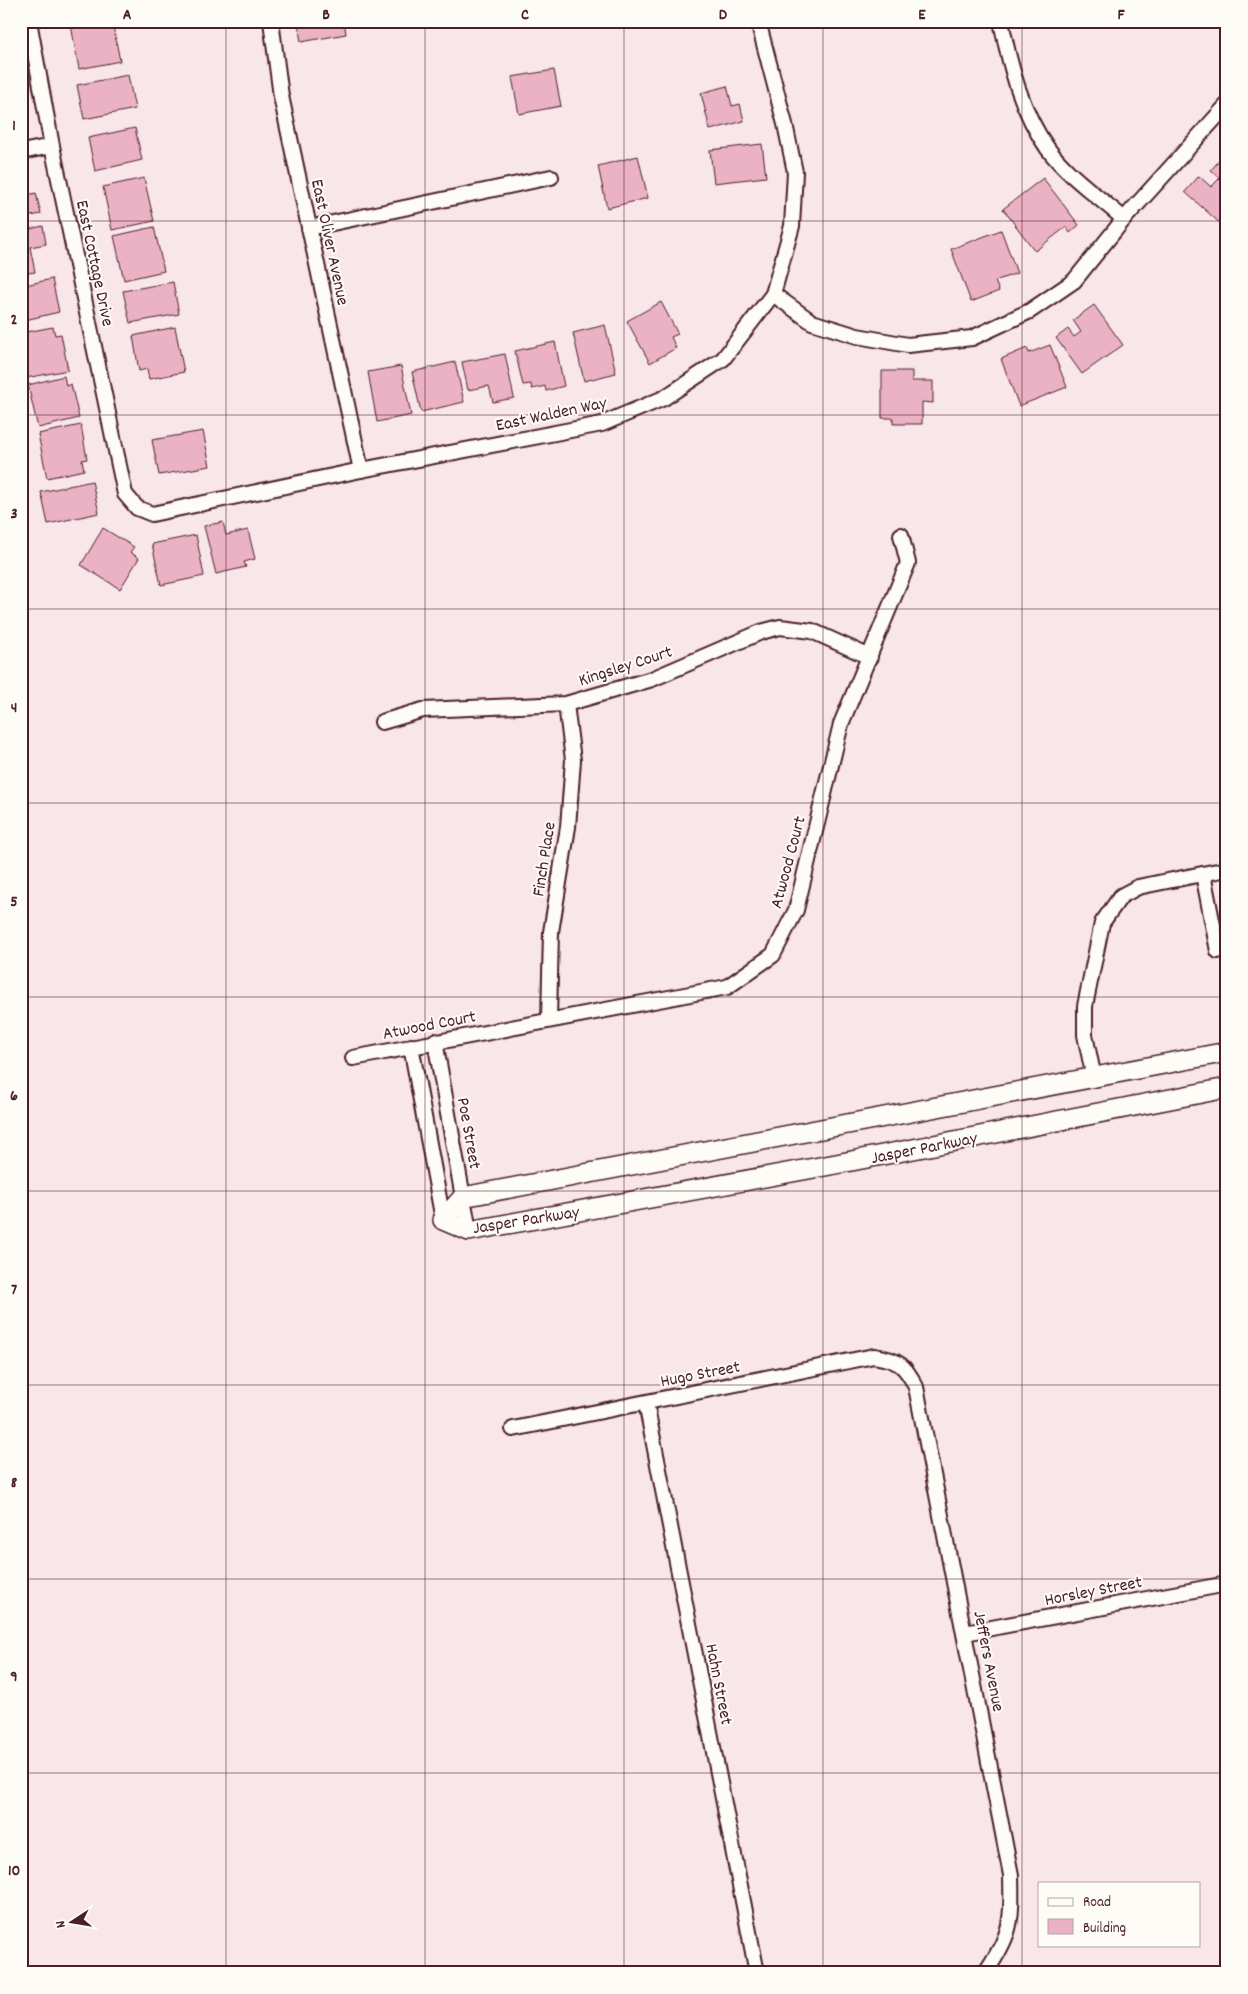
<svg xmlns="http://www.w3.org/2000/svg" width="1248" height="1994" font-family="Dekko,sans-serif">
<rect width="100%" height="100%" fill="#f8e6e8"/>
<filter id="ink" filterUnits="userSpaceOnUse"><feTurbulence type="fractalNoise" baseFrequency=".02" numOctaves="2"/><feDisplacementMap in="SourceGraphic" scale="10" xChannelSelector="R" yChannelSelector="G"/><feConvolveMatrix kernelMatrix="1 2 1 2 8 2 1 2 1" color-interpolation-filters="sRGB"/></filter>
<g filter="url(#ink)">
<g fill="#ebb2c6" stroke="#4a1f2b">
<polygon points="91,21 112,21 120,61 79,69 71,25"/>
<polygon points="310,21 344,21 346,34 301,42 298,23"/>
<polygon points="554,70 561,106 519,114 512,77"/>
<polygon points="128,75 135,109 84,119 77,85"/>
<polygon points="727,86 732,106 740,104 744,121 710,130 701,93"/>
<polygon points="135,128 142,160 95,171 88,138"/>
<polygon points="762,144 766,177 714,183 710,150"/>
<polygon points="638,156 648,198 607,208 598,166"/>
<polygon points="1223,156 1227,160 1227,220 1222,225 1185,192 1199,176 1211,187 1220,178 1211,170"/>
<polygon points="21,173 27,195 36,193 41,214 21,218"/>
<polygon points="144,178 154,221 112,230 103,187"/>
<polygon points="1043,178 1079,225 1070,233 1066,227 1035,251 1003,209"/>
<polygon points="43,226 46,244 30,247 35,272 21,274 21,231"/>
<polygon points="154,227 164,271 124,280 114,236"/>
<polygon points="1001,230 1017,273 995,281 999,291 971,302 951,249"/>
<polygon points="52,279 59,312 21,321 21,286"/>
<polygon points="173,282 179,314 130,323 123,291"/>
<polygon points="661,302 678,334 671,337 676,348 650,363 627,321"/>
<polygon points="1094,305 1123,345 1082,374 1056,338 1068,329 1074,337 1081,332 1073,320"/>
<polygon points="605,325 616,373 584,381 573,333"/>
<polygon points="53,327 55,335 61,334 68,370 26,378 21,348 21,333"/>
<polygon points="175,327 184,372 149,379 147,369 139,371 133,336"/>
<polygon points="555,342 564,386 546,391 545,386 532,389 531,384 523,385 515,351"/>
<polygon points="1050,345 1067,387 1019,406 1001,359 1027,348 1029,353"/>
<polygon points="505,354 514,398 493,402 489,386 468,390 462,362"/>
<polygon points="455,362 464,402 421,412 412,372"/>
<polygon points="401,366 411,415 377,422 368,372"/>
<polygon points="882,371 912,371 912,381 933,381 933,403 922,402 922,424 893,424 893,418 882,418"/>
<polygon points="64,376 66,386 71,384 79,418 38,428 28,385"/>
<polygon points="81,425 87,459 82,460 84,470 47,478 38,434"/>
<polygon points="203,431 210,466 159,475 152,440"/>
<polygon points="92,481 99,513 48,524 41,492"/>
<polygon points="223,522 226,535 248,530 255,559 244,562 246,567 216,574 204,526"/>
<polygon points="103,528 134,547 130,552 139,558 120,589 81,565"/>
<polygon points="196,535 204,576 161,585 152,544"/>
</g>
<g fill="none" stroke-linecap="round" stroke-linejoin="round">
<g stroke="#4a1f2b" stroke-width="18">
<g id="street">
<polyline points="29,21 52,146 125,494 137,508 152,514 361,470 602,424 664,398 723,359 773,294 792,226 795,172 785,124 758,21"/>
<polyline points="271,21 281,96 361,470"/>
<path d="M1001 21C1010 66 1021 111 1048 149 1068 176 1099 197 1124 219"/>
<polyline points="21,152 52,146"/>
<polyline points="309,228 551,177"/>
<polyline points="773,294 812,322 857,336 908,345 972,338 1030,311 1074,281 1124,219 1227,105"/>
<polyline points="382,722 423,710 566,704 652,679 761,632 780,627 812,631 870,657"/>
<polyline points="1203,874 1218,951"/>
<polyline points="549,1020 551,932 568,827 573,760 566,704"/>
<polyline points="435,1041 469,1231"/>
<polyline points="411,1046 443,1220"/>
<polyline points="353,1058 727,987 773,955 796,910 841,724 908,563 901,535"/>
<polyline points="1094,1078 1085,1035 1085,1006 1102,923 1121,896 1138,887 1227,869"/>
<polyline points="646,1403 757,1973"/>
<path d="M513 1429 874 1356C899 1360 905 1365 916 1387L1011 1875C1012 1922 1012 1934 985 1973"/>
<polyline points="965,1633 1227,1584"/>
</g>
</g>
<g stroke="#4a1f2b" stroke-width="22">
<polyline id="secondary" points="1227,1052 463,1197 443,1220 469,1231 836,1164 1227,1088"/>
</g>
<use href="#street" stroke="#fdfcf7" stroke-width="14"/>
<use href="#secondary" stroke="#fdfcf7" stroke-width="19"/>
</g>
</g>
<path fill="none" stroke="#4a1f2b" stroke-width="1" stroke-opacity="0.55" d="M226 21V1973M425 21V1973M624 21V1973M823 21V1973M1022 21V1973M21 221H1227M21 415H1227M21 609H1227M21 803H1227M21 997H1227M21 1191H1227M21 1385H1227M21 1579H1227M21 1773H1227"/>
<g text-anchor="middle" stroke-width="4" stroke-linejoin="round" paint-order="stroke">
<g font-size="18" fill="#4a1f2b" stroke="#fdfcf7">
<text transform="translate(331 242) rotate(78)" y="6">East Oliver Avenue</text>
<text transform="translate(96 263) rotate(78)" y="6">East Cottage Drive</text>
<text transform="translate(551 413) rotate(-12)" y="6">East Walden Way</text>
<text transform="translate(625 665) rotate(-18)" y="6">Kingsley Court</text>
<text transform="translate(543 859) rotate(-81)" y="6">Finch Place</text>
<text transform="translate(787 862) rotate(-75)" y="6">Atwood Court</text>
<text transform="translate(429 1024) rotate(-11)" y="6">Atwood Court</text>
<text transform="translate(470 1133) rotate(80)" y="6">Poe Street</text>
<text transform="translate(924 1147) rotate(-11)" y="6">Jasper Parkway</text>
<text transform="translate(526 1219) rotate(-9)" y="6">Jasper Parkway</text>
<text transform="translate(700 1373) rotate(-11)" y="6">Hugo Street</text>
<text transform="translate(1093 1590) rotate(-11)" y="6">Horsley Street</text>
<text transform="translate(990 1661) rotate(79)" y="6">Jeffers Avenue</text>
<text transform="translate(720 1684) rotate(79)" y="6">Hahn Street</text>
</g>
</g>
<rect width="1248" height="1994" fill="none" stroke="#fdfcf7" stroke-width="55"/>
<rect x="1038" y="1882" width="162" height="65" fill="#fdfcf7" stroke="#b5a4a5"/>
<rect x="1048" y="1898" width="25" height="8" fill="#fdfcf7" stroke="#b5a4a5"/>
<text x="1083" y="1906" font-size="15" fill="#4a1f2b">Road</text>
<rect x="1048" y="1919" width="25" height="15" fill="#ebb2c6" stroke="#b5a4a5"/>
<text x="1083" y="1932" font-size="15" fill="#4a1f2b">Building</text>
<g transform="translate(72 1922) rotate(258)" stroke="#fdfcf7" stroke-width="4" paint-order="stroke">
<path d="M0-4L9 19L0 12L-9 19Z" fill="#4a1f2b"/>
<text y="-8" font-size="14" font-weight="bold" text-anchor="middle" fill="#4a1f2b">N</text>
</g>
<rect x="28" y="28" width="1192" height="1938" fill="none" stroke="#4a1f2b" stroke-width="2"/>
<g font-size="16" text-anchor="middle" font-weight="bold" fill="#4a1f2b">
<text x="127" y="19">A</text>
<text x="326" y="19">B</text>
<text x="525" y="19">C</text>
<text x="723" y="19">D</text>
<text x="922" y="19">E</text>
<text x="1121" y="19">F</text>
<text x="14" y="130">1</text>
<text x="14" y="324">2</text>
<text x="14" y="518">3</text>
<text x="14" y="712">4</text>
<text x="14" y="906">5</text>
<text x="14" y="1100">6</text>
<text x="14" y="1294">7</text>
<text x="14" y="1487">8</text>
<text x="14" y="1681">9</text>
<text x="14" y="1875">10</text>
</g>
</svg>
